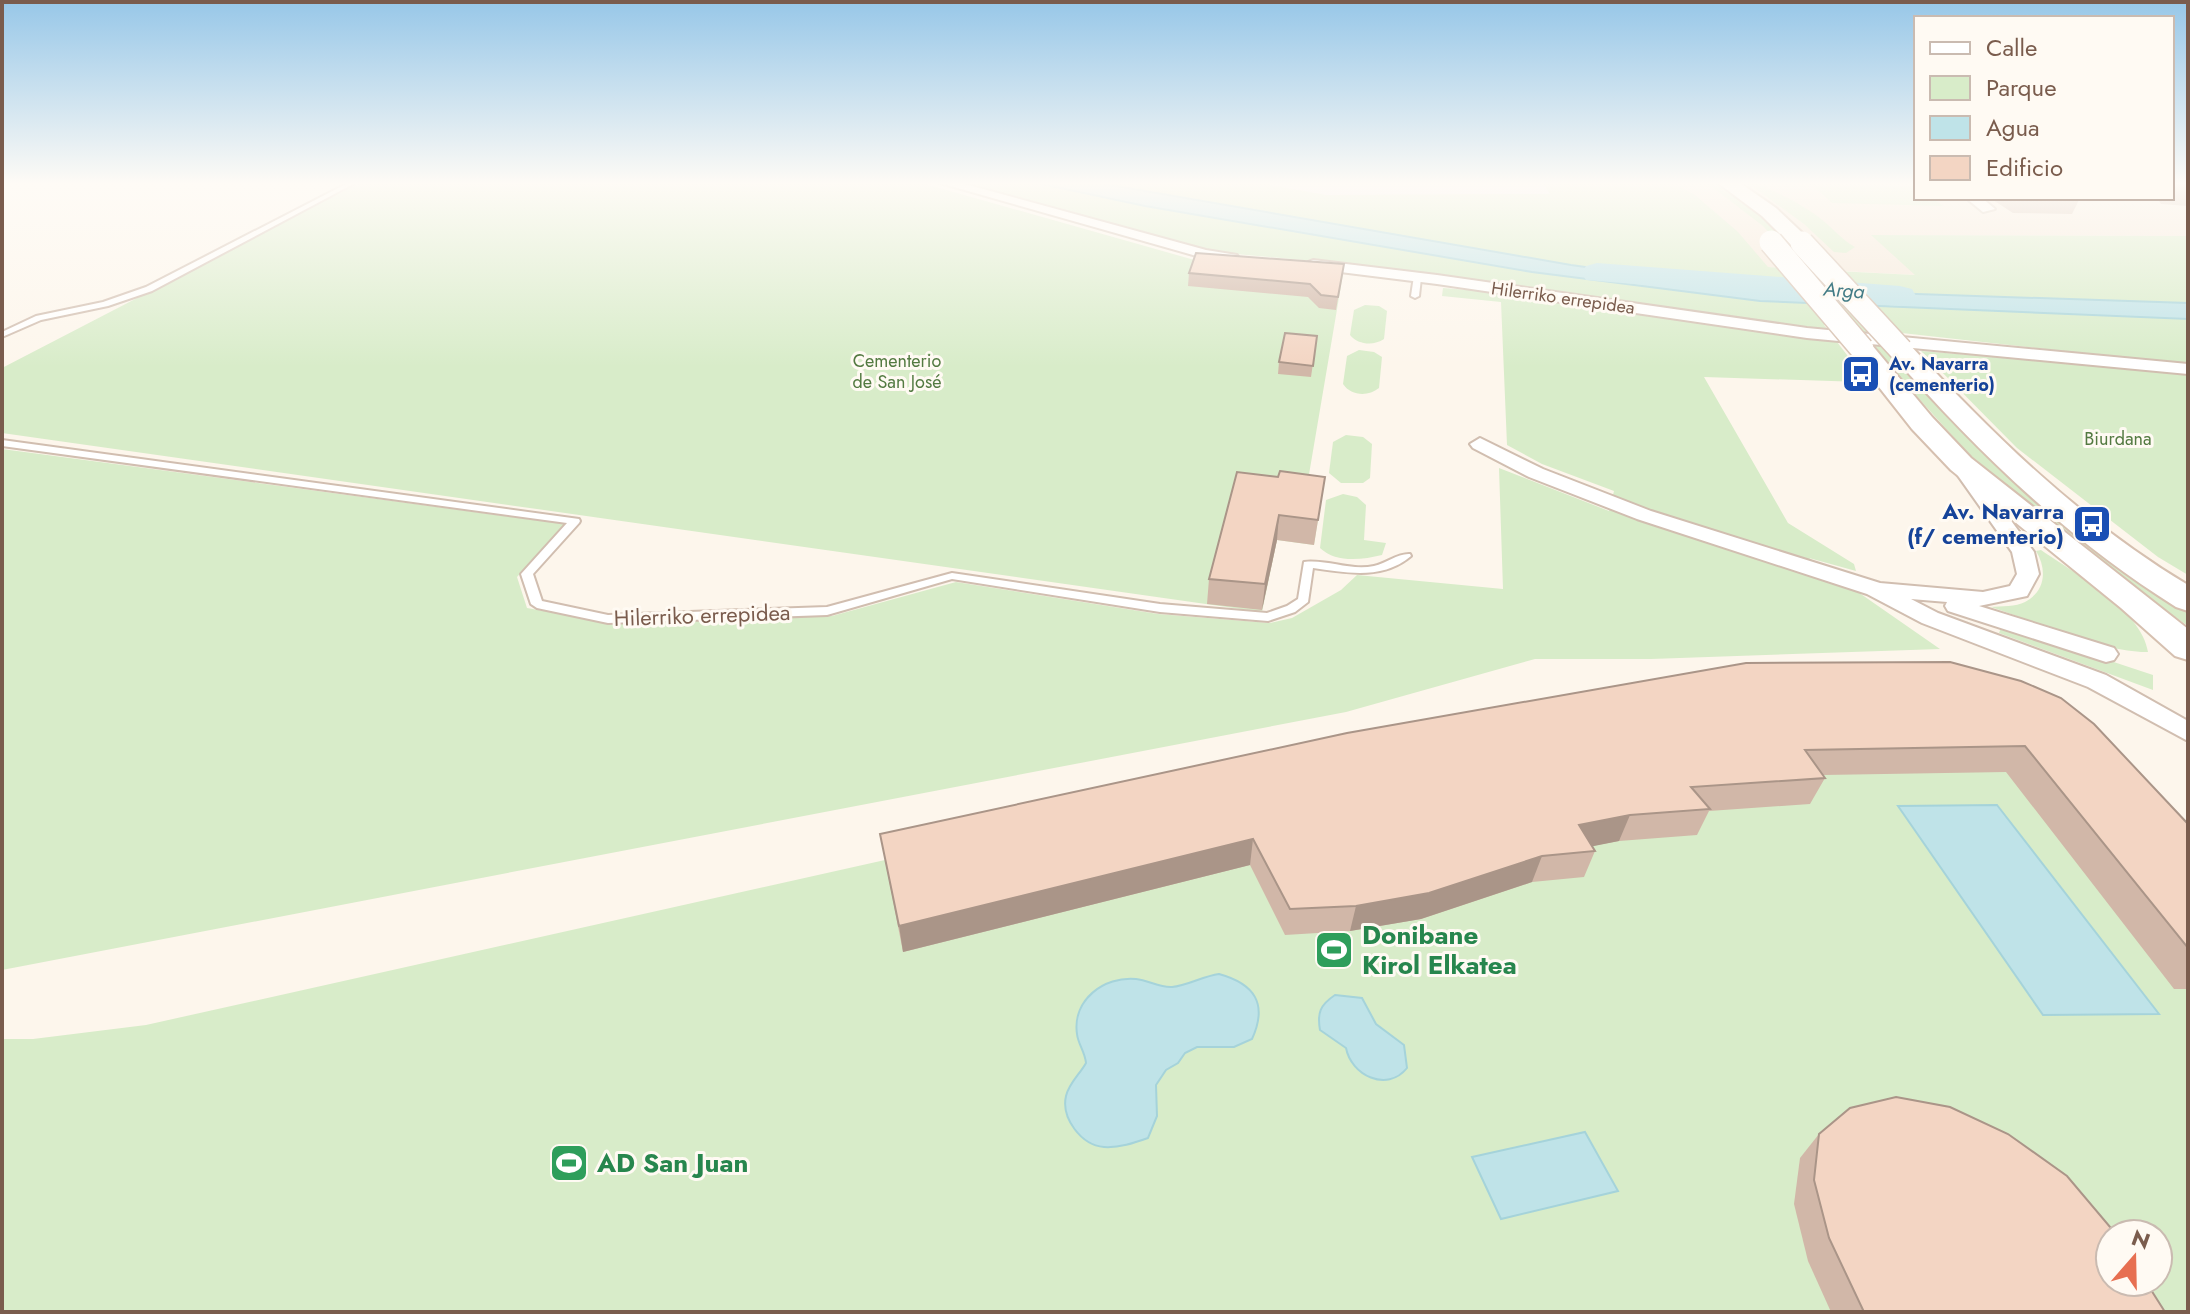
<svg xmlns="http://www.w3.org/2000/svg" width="2190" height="1314" font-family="Jost,sans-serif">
<rect width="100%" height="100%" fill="#fdf6ec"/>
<polygon fill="#f5e8da" points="1162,183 1916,183 1916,198 2172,198 2188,183 2188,236 1872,235 1916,275 1768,267"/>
<polygon fill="#f3e8fa" points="1259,183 1543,183 1551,194 1326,195"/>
<g fill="#d8ecc9" fill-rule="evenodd">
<polygon points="359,183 922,183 1198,261 1343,274 1305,498 1321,501 1314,545 1277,540 1262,612 2,433 2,368"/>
<polygon points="957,183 1037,183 1145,206 1532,272 1760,301 1833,303 1823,291 1737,288 1571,265 1099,183 1259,183 1326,195 1550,194 1543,183 1674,183 1695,195 1738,232 1768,267 1803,269 1763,226 1707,183 1720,183 1748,201 1817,270 1915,275 1871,235 2188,236 2188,303 1838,291 1849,304 2188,319 2188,365 1875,330 1994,464 2044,507 2188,609 2188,626 2083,552 1976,462 1856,329 1824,325 1847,355 1862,382 1704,377 1788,523 1854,564 1856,571 1809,558 1940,649 1651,659 1535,659 1346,712 2,970 2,449 565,524 517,577 527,608 613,623 832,616 956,582 1158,614 1270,623 1292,618 1341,590 1357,575 1503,589 1499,468 1609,511 1614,491 1542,464 1507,445 1501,302 1442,296 1443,288 1484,291 1492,283 1369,266 1213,252"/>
<path d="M1748 183C1764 183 1808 208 1821 219 1834 229 1841 239 1855 247L1846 253 1834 252 1804 224Z"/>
<polygon points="1811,184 1916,186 1916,198 1933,198 1943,206 1832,203"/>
<path d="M1365 305 1379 306 1387 311 1384 339C1374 346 1358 345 1350 335L1354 310Z"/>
<path d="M1359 350 1374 352 1382 357 1379 388C1368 397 1351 396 1343 384L1347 356Z"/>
<polygon points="1921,351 2188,373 2188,575 2158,557 2017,448"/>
<polygon points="1346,435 1363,437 1372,444 1370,478 1363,483 1341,483 1329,473 1333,442"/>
<path d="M1343 494 1357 497 1366 505 1364 540 1386 543 1382 555C1361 560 1336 563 1320 548L1326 500Z"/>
<path d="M2041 550C2074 573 2142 610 2148 652 2099 652 2038 622 1991 607 2001 606 2016 607 2025 602 2046 591 2047 569 2036 551Z"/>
<polygon points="2002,625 2153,675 2153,690 1999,633"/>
<path d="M1934 687 2188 876V1312H2V1039H33L146 1025 885 860ZM2110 1234H2158V1282H2110Z"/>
</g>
<g fill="#bfe3e8" stroke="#a5d3da" stroke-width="2">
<polygon points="1037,183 1099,183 1571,265 1737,288 2188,303 2188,319 1760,301 1532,272 1145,206"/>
<polygon points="1997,805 2159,1014 2043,1015 1898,806"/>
<path d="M1219 974C1255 984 1268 1004 1252 1039L1234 1047H1197L1185 1053 1178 1063 1166 1070 1156 1085 1157 1116 1148 1138C1134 1143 1119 1148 1104 1147 1081 1145 1061 1118 1066 1096 1069 1083 1080 1074 1086 1063 1085 1052 1078 1044 1077 1034 1072 1000 1104 976 1136 979 1148 980 1160 988 1172 987 1187 986 1203 976 1219 974Z"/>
<path d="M1335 995 1362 998 1376 1024 1404 1045 1407 1068C1387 1093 1351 1075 1346 1048L1320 1030C1317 1013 1320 1005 1335 995Z"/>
<polygon points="1585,1132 1618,1191 1501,1219 1472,1157"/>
</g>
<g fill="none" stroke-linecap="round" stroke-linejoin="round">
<polygon fill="#bfe3e8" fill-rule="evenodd" points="1597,263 1900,286 1912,289 1916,296 1912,303 1900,306 1586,280 1581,273 1586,266"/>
<g stroke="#d1beb0" stroke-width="4">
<g id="service">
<polygon points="348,183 355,183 152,291 108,306 41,320 2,337 2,332 36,316 103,302 146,287"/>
<polygon points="1414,276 1421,278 1419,296 1415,298 1411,296"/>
<path d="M2 440 579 519 580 521 579 523 533 574 542 601 608 615 827 607 952 573 1160 604 1267 613 1287 606 1298 599 1304 562C1327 559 1350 571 1374 566 1387 563 1398 553 1410 554L1411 556C1383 580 1347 573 1313 568L1308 602 1295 612 1268 621 1160 612 952 579 827 615 608 623 537 608 531 604 521 574 567 523 2 446Z"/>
</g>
</g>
<g stroke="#d1beb0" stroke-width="4">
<g id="minor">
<polygon points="940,183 961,183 1206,250 1237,255 1239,258 1232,262 1200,257"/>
<polygon points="1966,198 1982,198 1995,209 1983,212"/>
<polygon points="1313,260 1437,275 1807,328 2188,364 2188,374 1807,338 1437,284 1308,268 1308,262"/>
<polygon points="1480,438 1543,469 1651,511 1880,583 1983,592 2010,586 2017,574 2012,552 1954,470 1957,466 1971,466 2034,552 2039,574 2027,596 1979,606 2114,648 2118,654 2114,660 2106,662 1948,611 1945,606 1947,602 1911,599 1938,613 2106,675 2188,721 2188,741 2088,687 1922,623 1867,594 1637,519 1529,477 1473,448 1470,444"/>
</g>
</g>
<g stroke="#d6c0b0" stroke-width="4">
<g id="secondary">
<polygon points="1718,183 1740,183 1776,208 1813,243 1810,248 1794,248 1762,216"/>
<polygon points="1862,341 1871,344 1932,417 1971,458 2188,629 2188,660 2175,656 2121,608 1951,470 1912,429 1849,349 1853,344"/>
<path d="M1901 342 1910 345C1994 436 2081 521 2188 585V611L2176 607C2066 538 1978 452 1892 355L1888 350 1892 345Z"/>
</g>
</g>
<use href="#service" fill="#fff" fill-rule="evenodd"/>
<use href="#minor" fill="#fff" fill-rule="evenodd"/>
<use href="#secondary" fill="#fff" fill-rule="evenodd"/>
<g stroke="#d6c0b0" stroke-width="26" stroke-linecap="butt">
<g id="secondary-bridge">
<polyline points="1771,242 1862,349"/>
<polyline points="1802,243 1901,350"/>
</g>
</g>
<use href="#secondary-bridge" stroke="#fff" stroke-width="23"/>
</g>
<g fill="#d1b7a8">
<polygon points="2172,183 2188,183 2188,206 2161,204 2157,198 2172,198"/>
<polygon points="1990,198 2080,198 2072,214 2013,213"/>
<polygon points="1189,273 1342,276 1336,310 1319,308 1308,297 1188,286"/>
<polygon points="1317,336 1311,377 1278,374 1279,362"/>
<polygon points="1278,477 1325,477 1314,545 1277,540 1262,610 1207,604 1209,579"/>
<polygon points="1950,662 2188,824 2188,989 2174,989 2006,772 1823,775 1825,778 1810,804 1709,811 1697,835 1619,841 1592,846 1595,851 1584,877 1532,882 1421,919 1350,931 1285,935 1250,865 903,952 880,834"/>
<polygon points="1819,1134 2165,1312 1831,1312 1808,1261 1794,1204 1800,1158"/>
</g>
<g fill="#aa9588">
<polygon points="1279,515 1277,540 1262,610 1265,584"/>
<polygon points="1630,815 1619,841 1569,851 1579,825"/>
<polygon points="1253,839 1250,865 903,952 899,926"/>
<polygon points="1542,856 1532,882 1421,919 1350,931 1356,906"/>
</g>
<g fill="#f3d5c3" stroke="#aa9588" stroke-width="2">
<polygon points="1196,253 1344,264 1338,297 1321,295 1310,284 1189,273"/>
<polygon points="1285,333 1317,336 1313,366 1279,362"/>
<polygon points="1280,471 1325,477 1318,520 1279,515 1265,584 1209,579 1237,472 1278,477"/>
<polygon points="1950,662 2021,681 2061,698 2094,724 2188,824 2188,948 2025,746 1805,750 1825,778 1691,787 1710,809 1630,815 1579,825 1595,851 1542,856 1429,893 1356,906 1290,909 1253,839 899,926 880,834 1347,733 1746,663"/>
<polygon points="1896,1097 1950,1107 2008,1134 2067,1176 2116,1234 2110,1234 2110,1282 2146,1282 2165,1312 1864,1312 1829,1238 1814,1180 1819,1134 1850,1108"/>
</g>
<linearGradient id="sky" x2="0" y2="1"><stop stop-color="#97c7e8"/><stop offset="0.5" stop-color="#fefbf6"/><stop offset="1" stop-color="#fefbf6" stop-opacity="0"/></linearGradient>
<rect width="2190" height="367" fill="url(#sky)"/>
<defs>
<g id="bus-square" transform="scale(2)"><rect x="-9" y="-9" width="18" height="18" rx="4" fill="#1a4fb4" stroke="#fffaf3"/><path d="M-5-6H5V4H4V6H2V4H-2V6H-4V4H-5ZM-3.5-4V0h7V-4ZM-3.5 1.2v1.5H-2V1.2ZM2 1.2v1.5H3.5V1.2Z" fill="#fff"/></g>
<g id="stadium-square" transform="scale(2)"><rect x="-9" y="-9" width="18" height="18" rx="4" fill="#2e9e5b" stroke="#fffaf3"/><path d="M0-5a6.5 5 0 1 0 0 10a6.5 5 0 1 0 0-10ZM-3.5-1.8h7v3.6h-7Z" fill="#fff"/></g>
</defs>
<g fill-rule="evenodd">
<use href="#bus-square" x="1861" y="374"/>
<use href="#bus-square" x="2092" y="524"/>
<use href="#stadium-square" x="1334" y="950"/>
<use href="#stadium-square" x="569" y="1163"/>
</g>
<g text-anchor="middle" stroke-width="6" stroke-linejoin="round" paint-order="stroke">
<g font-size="18" fill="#7a5c4d" stroke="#fffaf3">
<text transform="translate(1563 298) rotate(8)" y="6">Hilerriko errepidea</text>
</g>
<g font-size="18" fill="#537a41" stroke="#fffaf3">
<text x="897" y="367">Cementerio<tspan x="897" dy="21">de San José</tspan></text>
<text x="2118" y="445">Biurdana</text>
</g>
<g font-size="18" font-weight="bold" fill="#164399" stroke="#fffaf3" text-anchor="start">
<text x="1889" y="370">Av. Navarra<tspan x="1889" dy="21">(cementerio)</tspan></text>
</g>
<g font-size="20" font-style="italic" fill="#437c86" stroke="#fffaf3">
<text transform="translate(1844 290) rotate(4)" y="7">Arga</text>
</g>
<g font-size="22" font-weight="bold" fill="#164399" stroke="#fffaf3" text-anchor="end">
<text x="2064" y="519">Av. Navarra<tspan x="2064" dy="25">(f/ cementerio)</tspan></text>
</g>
<g font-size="22" fill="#7a5c4d" stroke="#fffaf3">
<text transform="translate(702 615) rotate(-2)" y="8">Hilerriko errepidea</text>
</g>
<g font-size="26" font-weight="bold" fill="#27864d" stroke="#fffaf3" text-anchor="start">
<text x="1362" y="944">Donibane<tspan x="1362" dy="30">Kirol Elkatea</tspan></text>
<text x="597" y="1172">AD San Juan</text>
</g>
</g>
<rect width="2190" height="1314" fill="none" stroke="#7a5c4d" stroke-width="8"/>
<rect x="1914" y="16" width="260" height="184" fill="#fffaf3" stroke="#cabbb1" stroke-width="2"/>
<rect x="1930" y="42" width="40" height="12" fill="#ffffff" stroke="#cabbb1" stroke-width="2"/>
<text x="1986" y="56" font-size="24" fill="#7a5c4d">Calle</text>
<rect x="1930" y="76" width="40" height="24" fill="#d8ecc9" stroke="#cabbb1" stroke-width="2"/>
<text x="1986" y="96" font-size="24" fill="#7a5c4d">Parque</text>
<rect x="1930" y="116" width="40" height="24" fill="#bfe3e8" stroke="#cabbb1" stroke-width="2"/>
<text x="1986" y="136" font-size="24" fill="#7a5c4d">Agua</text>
<rect x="1930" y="156" width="40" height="24" fill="#f3d5c3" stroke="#cabbb1" stroke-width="2"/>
<text x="1986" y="176" font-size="24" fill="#7a5c4d">Edificio</text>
<g transform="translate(2134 1258) rotate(20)"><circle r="38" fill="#fffaf3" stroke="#cabbb1" stroke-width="2"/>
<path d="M0-6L14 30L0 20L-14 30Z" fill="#e76f51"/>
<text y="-12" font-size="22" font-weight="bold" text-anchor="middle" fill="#7a5c4d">N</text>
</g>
</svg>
